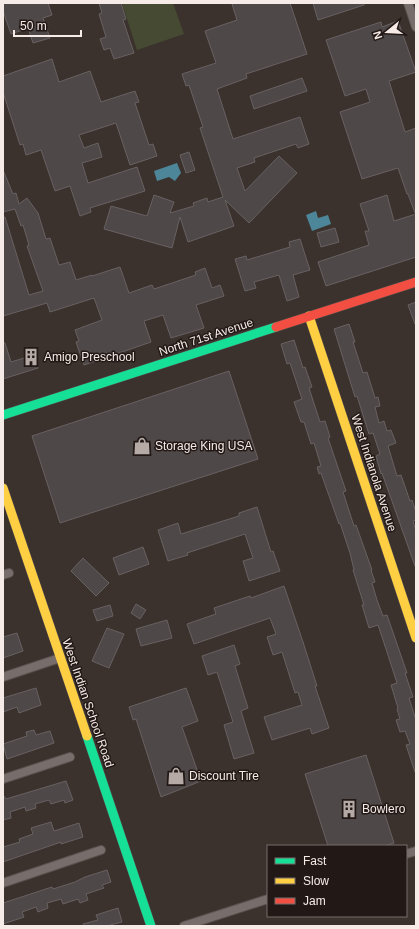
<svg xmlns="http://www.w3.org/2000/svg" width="419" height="929" font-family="Arial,sans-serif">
<rect width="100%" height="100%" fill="#3b322e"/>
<polygon fill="#474a32" points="122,3 173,3 184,34 137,50"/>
<g fill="#4e8699">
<polygon points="177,163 181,173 175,181 169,177 157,181 154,171"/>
<polygon points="316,211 318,218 328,215 331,224 312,231 306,215"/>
</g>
<g fill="#4e4848" stroke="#686162">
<polygon points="3,3 48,3 52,15 43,18 50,38 33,43 28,28 11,34 3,11"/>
<polygon points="99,3 121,3 126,19 123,20 134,53 114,59 110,48 104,50 100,39 106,37 99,14 102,13"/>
<polygon points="236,3 290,3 307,54 246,74 247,78 217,89 233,139 300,117 309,144 298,148 296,144 254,158 255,162 237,168 245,191 279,156 297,173 249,223 225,200 234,226 188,242 180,217 172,248 104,229 111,206 147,216 154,195 174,202 170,213 194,206 193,203 207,198 208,202 223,197 200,128 203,127 189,85 186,86 182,74 216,63 205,31 237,20 232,4"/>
<polygon points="313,3 364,3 364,5 318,20"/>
<polygon points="398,21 416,72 389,81 405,132 416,128 416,213 415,213 408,194 407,194 398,168 362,179 340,112 370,102 366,89 345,96 326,40 381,22 382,27"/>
<polygon points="52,59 59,82 90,71 101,102 135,91 139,102 135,103 149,145 153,144 157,156 130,165 116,123 79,135 84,148 98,143 102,157 82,163 88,183 137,167 145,191 90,208 91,212 80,216 70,186 55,191 41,150 26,155 23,144 20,145 3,92 3,76"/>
<polygon points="302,78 307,91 254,109 250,96"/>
<polygon points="189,152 195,170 186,173 180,155"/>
<polygon points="3,170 13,194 16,193 19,204 27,198 38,213 46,239 50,238 59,265 70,262 76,280 92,275 92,276 120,267 129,293 152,285 154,289 196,275 195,272 205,268 212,288 220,285 224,296 196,305 204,328 171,338 163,315 144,321 151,342 84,365 76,342 79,341 75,330 102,320 94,298 50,312 47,303 3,316 3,217 5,217 29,295 43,291 27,246 29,245 23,225 21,226 15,209 3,212"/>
<polygon points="387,195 394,221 416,214 416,257 326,286 318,262 369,245 365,231 369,231 360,204"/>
<polygon points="335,228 339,242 321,247 317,233"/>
<polygon points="300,239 310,270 293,275 299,297 287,301 279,275 254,282 256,288 245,291 235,259 246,256 247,260 290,247 289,242"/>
<polygon points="416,302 416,324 415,324 408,305"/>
<polygon points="349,324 355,342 353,342 363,373 367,372 375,398 378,397 380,406 375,407 379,423 384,421 387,431 391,430 396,443 388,446 397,476 401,475 410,501 412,500 416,512 416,520 413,521 416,531 416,566 415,566 382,473 381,474 376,456 380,454 373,433 369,434 357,396 355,397 334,329"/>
<polygon points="294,340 303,368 305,367 312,387 309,388 320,422 325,421 330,437 328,438 346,491 343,492 354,526 356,525 372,570 371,570 375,582 372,583 377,600 383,616 387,615 407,673 405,673 413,697 409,698 416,720 416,772 415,772 406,745 410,744 405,731 400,732 396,720 400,719 397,709 398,708 391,685 397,683 386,649 378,625 369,628 362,605 364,605 353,570 354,570 350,553 340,523 339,524 321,473 319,474 317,467 321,466 314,443 311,444 304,422 301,422 294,402 302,399 290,363 287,364 281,344"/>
<polygon points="3,343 5,343 11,362 34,355 38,368 3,379"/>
<polygon points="229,371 258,459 60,523 32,436"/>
<polygon points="257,507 271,552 273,551 280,571 249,581 243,561 253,558 245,534 187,553 188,555 168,561 158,530 178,523 181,534 239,516 239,513"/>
<polygon points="143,547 149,564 119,575 113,558"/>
<polygon points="83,558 109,583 96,596 71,571"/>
<polygon points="284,586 303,642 317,686 315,686 329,728 312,734 310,728 272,740 264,717 302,705 298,692 295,693 282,652 273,655 267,637 276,634 270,618 194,644 187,624 216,614 214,608 250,596 251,598"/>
<polygon points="136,604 146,610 140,619 131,613"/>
<polygon points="110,605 113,616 97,621 93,610"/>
<polygon points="167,620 172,638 141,646 136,629"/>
<polygon points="107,628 124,634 109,668 92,661"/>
<polygon points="17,633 23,651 3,658 3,637"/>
<polygon points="234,645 240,664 235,666 248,708 241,711 254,753 234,759 224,725 233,722 217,672 208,675 202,656"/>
<polygon points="36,688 41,705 19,713 17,707 3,712 3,698"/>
<polygon points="186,688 198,721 182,727 201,781 161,797 136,719 133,720 129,707"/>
<polygon points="34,730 36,735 50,731 54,743 7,759 3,744 27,736 26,732"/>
<polygon points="366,755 394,843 384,846 328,846 305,774"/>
<polygon points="66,781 73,800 65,803 64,800 51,804 49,800 35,804 36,808 26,811 25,807 10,812 11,818 3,820 3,796 4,796 6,799"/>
<polygon points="51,822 54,831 79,823 83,837 61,844 61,842 3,862 3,847 20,842 19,839 33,834 31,828"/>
<polygon points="107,870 111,882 102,885 104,888 86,894 88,900 80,903 78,899 63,904 61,899 47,903 48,908 38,912 36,907 22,912 24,917 3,924 3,903 52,887 53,889 75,882 85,877"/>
<polygon points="118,908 122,922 110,925 111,926 84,926 83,924 98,920 96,915"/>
</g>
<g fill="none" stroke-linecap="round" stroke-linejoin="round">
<g stroke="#59514d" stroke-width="10">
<g id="street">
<polyline points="408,3 416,27"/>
<polyline points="3,575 9,573"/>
<polyline points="3,677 60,658"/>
<polyline points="3,779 70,757"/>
<polyline points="406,854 416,851"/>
<polyline points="3,883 101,850"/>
<polyline points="184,926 268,899"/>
</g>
</g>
<g stroke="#59514d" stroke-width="10">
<g id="fast">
<polyline points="3,415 276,327"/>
<polyline points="87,736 151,926"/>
</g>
</g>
<g stroke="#59514d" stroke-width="10">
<g id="slow">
<polyline points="309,316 416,638"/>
<polyline points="3,488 87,736"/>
</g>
</g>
<g stroke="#59514d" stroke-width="10">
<polyline id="jam" points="276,327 416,282"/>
</g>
<use href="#street" stroke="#776e6b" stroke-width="8"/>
<use href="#fast" stroke="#16e098" stroke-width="9"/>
<use href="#slow" stroke="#ffcf43" stroke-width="9"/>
<use href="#jam" stroke="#f24e42" stroke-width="9"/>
</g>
<defs>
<g id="building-bare" transform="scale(1.38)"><path d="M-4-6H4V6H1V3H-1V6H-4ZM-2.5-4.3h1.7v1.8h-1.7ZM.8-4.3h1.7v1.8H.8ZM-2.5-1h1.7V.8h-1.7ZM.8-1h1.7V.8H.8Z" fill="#b5aaa6" stroke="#221916" stroke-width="2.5" paint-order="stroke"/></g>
<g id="shop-bare" transform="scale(1.38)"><path d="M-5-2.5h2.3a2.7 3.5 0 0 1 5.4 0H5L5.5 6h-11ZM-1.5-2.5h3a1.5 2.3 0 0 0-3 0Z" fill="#b5aaa6" stroke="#221916" stroke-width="2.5" paint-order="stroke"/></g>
</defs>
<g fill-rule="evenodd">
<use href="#building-bare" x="31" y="357"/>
<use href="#shop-bare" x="142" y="446"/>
<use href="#shop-bare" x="176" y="776"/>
<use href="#building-bare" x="349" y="809"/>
</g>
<g text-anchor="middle" stroke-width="3" stroke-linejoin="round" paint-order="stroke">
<g font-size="12" fill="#f7ebe7" stroke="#221916">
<text transform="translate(206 337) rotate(-18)" y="4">North 71st Avenue</text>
<text transform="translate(374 473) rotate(72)" y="4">West Indianola Avenue</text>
<text transform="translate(88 703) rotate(71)" y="4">West Indian School Road</text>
</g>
<g font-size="12" fill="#f7ebe7" stroke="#221916" text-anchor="start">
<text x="44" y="361">Amigo Preschool</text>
<text x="155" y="450">Storage King USA</text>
<text x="189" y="780">Discount Tire</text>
<text x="362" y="813">Bowlero</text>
</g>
</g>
<rect width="419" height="929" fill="none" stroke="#f7ebe7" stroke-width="8"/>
<rect x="267" y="845" width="140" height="72" fill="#221916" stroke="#776d6a"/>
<rect x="275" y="858" width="20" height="6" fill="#16e098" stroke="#776d6a"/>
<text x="303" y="865" font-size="12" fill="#f7ebe7">Fast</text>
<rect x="275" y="878" width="20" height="6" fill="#ffcf43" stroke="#776d6a"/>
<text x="303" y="885" font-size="12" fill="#f7ebe7">Slow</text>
<rect x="275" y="898" width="20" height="6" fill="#f24e42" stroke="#776d6a"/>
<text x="303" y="905" font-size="12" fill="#f7ebe7">Jam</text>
<g transform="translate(387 32) rotate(252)" stroke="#221916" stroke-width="3" paint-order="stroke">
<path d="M0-3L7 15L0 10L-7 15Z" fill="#f7ebe7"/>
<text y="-6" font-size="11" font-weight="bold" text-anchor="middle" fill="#f7ebe7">N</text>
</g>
<path d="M14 30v6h67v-6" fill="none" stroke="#f7ebe7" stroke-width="2"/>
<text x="20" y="30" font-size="12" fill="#f7ebe7" stroke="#221916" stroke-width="3" paint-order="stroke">50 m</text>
</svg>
